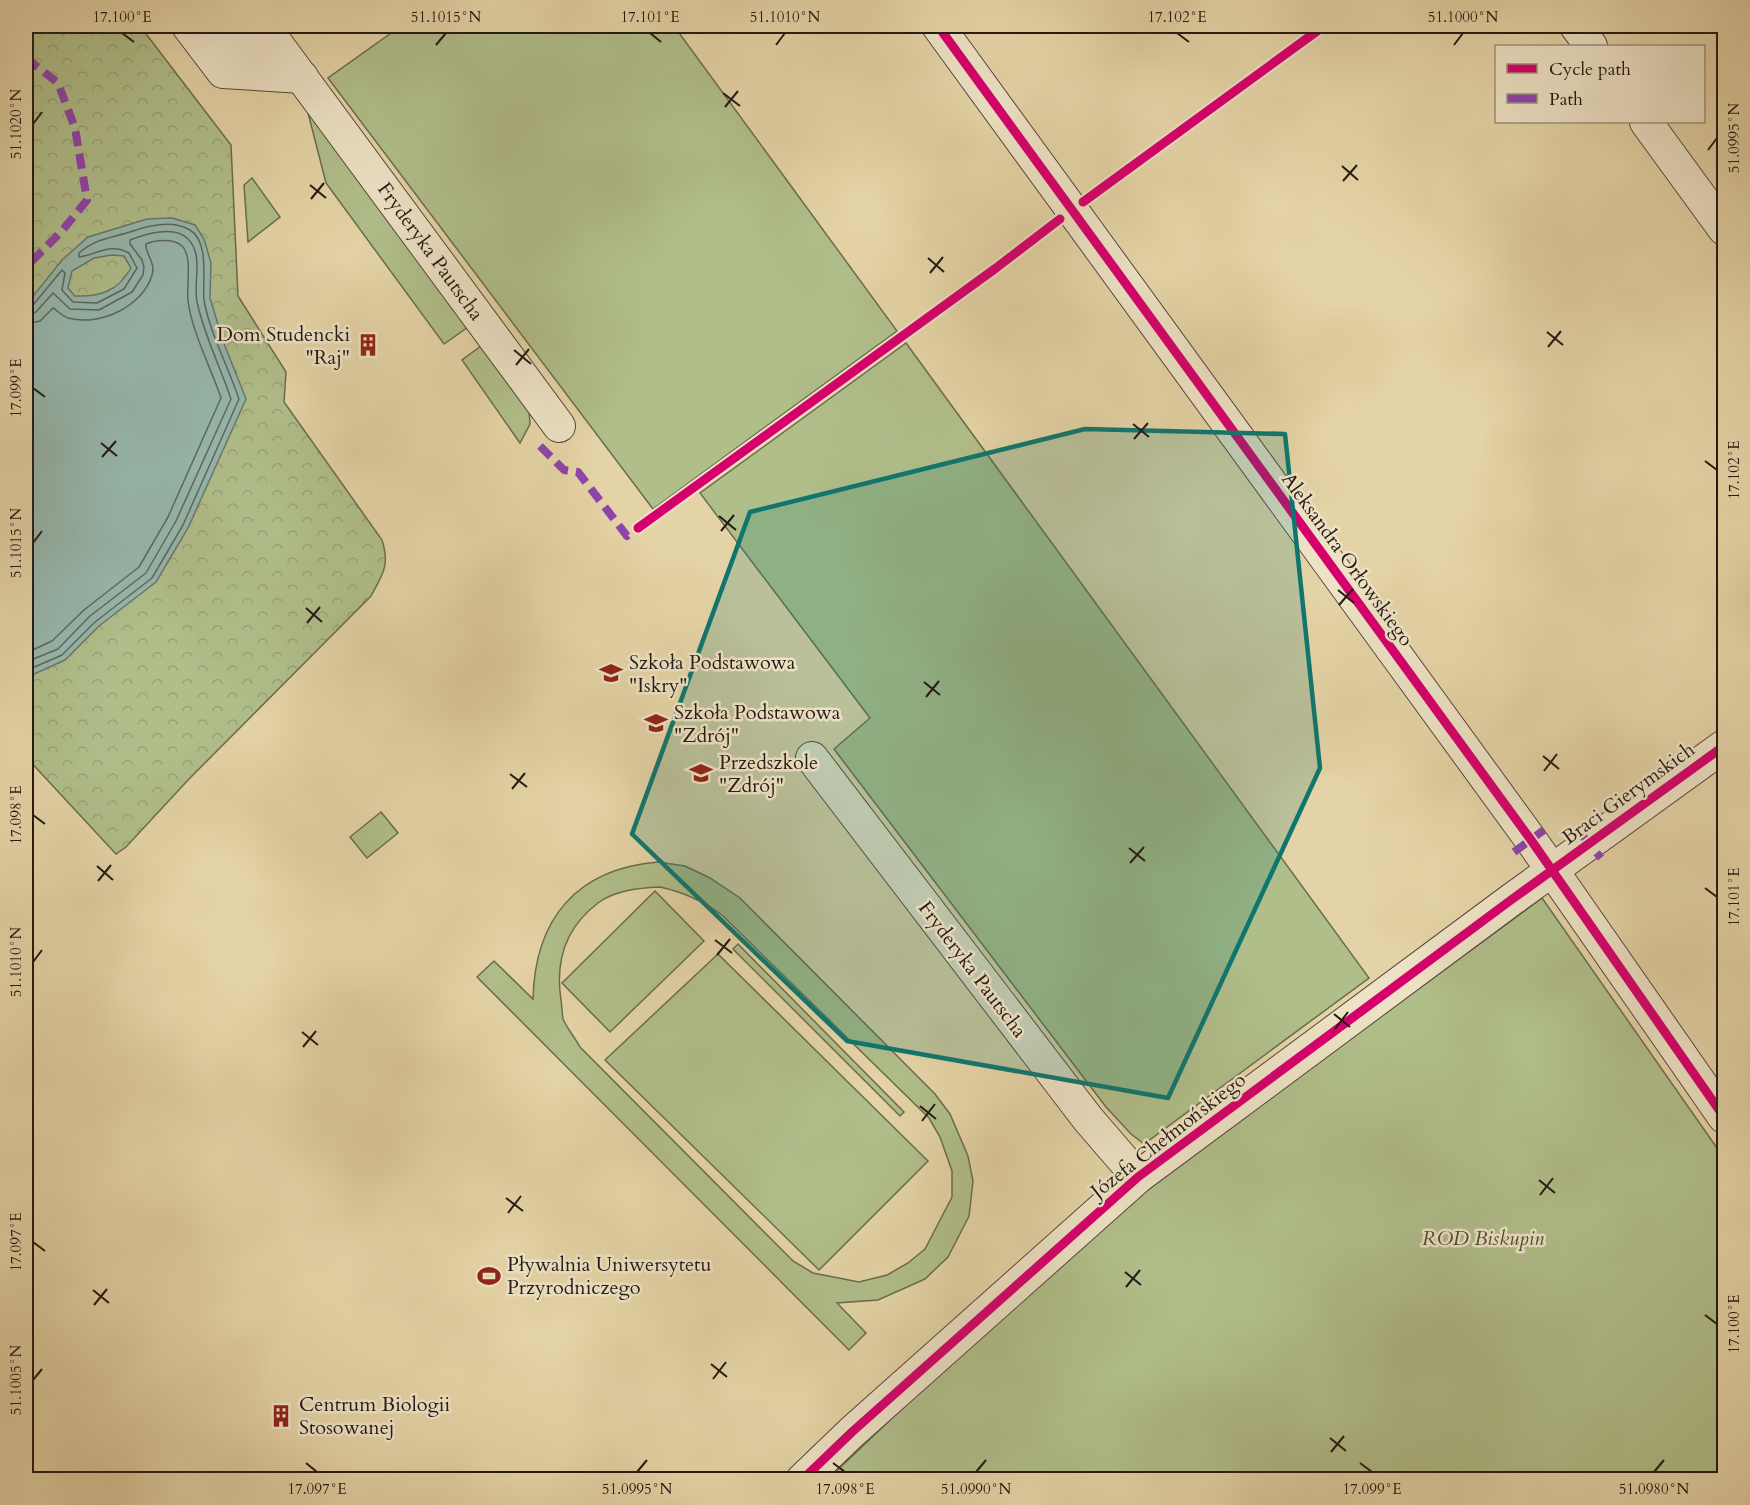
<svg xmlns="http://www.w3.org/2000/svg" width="1750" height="1505" font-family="Cardo,serif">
<defs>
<pattern id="park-crowns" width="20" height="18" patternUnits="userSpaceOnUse" patternTransform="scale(1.5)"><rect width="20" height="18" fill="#b0be8a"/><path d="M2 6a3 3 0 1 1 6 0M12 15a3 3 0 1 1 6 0" fill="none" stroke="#97a376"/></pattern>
</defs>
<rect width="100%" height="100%" fill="#e4d3a6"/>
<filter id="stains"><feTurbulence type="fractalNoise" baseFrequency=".00333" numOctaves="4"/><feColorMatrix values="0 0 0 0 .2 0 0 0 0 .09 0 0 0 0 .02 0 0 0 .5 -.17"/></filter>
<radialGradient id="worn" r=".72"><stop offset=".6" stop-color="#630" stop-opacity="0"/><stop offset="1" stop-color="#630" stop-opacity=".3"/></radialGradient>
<g fill="#b0be8a" stroke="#6a6c4e" stroke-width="1.5" fill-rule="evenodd">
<polygon points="401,26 674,26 897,331 653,509 328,78"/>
<polygon points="307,109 468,327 444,344 326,183"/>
<polygon points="252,178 280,217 248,242 244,185"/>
<polygon points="485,343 529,410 530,424 520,443 462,360"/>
<polygon points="906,343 1369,978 1144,1144 1131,1134 1106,1107 834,749 870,718 700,493"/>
<polygon points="381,812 398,833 367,858 350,837"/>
<path d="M658 862 685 866 710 878 740 898 935 1094 950 1114 968 1156 973 1181 969 1216 948 1257 925 1279 878 1300 837 1303 866 1333 849 1350 477 977 494 961 533 999C535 919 576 869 658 862ZM660 887C683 892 703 901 722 915L929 1118 940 1137 952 1171V1197L925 1249 908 1263 887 1275 859 1282 813 1273 793 1261 580 1047C575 1038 567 1028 563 1019 562 1013 562 1006 561 1000 555 961 565 928 598 903 615 890 640 888 660 887Z"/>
<polygon points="655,891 704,941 610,1032 562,983"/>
<polygon points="1542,898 1724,1158 1724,1479 827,1480 969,1345 1116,1211"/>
<polygon points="738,944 904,1112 900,1116 733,949"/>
<polygon points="718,954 928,1161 819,1270 605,1060"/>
</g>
<path fill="url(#park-crowns)" stroke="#6a6c4e" stroke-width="1.5" d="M26 26H140L231 145 238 296 286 372 284 402 382 540C390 565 383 574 371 596L189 779 126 847 116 854 26 757Z"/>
<path fill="#96b7ad" stroke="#68786f" stroke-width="1.5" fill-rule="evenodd" d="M172 218 195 225 204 239 211 263 210 298 223 341 246 399 188 528 156 582 99 626 65 660 30 676 26 675V305L62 260 88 237 147 219ZM112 255 124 256 131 268C118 291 101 297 75 296L68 288 72 271 94 258Z"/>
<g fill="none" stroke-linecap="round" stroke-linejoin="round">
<g stroke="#5d6860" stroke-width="1.5">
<path d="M26 308 33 305 62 270 65 273 62 290 73 302 97 303 124 289 137 268 129 253C110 242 96 255 79 257V253C96 238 112 238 133 231 150 225 173 220 190 230 210 242 202 282 204 300 210 334 228 366 239 399L183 525 152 578 95 622 62 655 30 669H26"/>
<path d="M26 315 36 312 53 293 70 309 99 310 132 292 143 275 144 267 142 260 130 244V240C145 234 175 225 188 239 204 255 193 282 197 302 204 335 220 366 231 399L176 521 146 573 90 616 58 649 26 662"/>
<path d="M26 324 40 321 53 308C58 311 62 316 68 318 100 327 143 306 152 275 156 262 145 254 146 244 154 240 174 238 182 246 193 257 186 286 188 301 192 332 211 368 221 398L168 517 139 567 84 610 52 641 26 653"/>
</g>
<g stroke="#544838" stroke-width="34">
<g id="minor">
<polyline points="188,26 223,72 302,77"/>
<polyline points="938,26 1531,840 1724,1117"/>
<polyline points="1576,26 1591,46"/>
<polyline points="205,48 277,44 559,426"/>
<polyline points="1646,122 1724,229"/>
<polyline points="812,758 1088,1119 1138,1177"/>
<polyline points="802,1480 852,1432 1138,1177 1511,900 1724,746"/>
</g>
</g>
<use href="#minor" stroke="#ede2c5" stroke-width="32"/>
<g stroke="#8e44ad" stroke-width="8" stroke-dasharray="15 8" stroke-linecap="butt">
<polyline points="26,58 58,83 75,128 87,200 62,231 26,267"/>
<polyline points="540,446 564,470 578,472 627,536 641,526"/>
<polyline points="1582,835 1601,858"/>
<polyline points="1514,852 1544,830"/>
</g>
<g stroke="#ede2c5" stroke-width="13">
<g id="cycleway">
<polyline points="938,26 1531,840 1724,1117"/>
<polyline points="1083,202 1324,26"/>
<polyline points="638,528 996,268 1060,219"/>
<polyline points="802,1480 852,1432 1138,1177 1511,900 1724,746"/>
</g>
</g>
<use href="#cycleway" stroke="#d6006c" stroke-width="9"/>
</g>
<path fill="#0f766e" fill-opacity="0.2" stroke="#0f766e" stroke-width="4.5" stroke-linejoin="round" d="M1085 429 1285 434 1320 768 1168 1098 847 1041 632 834 750 512Z"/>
<path fill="none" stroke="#241913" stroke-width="2" d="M122 33 134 42M650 33 661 42M1177 33 1189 42M436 45 446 33M776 45 785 33M1454 45 1463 33M723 93 740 106M725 107 738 91M33 124 42 112M1708 150 1717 138M1342 166 1358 180M1343 181 1357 165M310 185 326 198M311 199 324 183M928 258 944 272M930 273 943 257M1547 332 1563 345M1548 347 1561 331M514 350 531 364M516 365 529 349M33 388 45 397M1133 424 1149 437M1134 439 1148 423M101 443 117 456M102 457 116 441M1705 461 1717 470M719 516 736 530M721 531 734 515M33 543 42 531M1338 590 1354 603M1339 605 1353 589M306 608 322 622M307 623 320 607M924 682 940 695M926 697 939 681M1543 756 1559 769M1544 771 1557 754M510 774 527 787M512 789 525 773M33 815 45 824M1129 848 1145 861M1130 863 1144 847M97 866 113 880M98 881 111 865M1705 888 1717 897M715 940 732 953M717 955 730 939M33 962 42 950M1334 1014 1350 1027M1335 1029 1348 1012M302 1032 318 1045M303 1047 316 1031M920 1106 936 1119M922 1121 935 1104M1539 1180 1555 1193M1540 1195 1553 1178M506 1198 523 1211M508 1213 521 1196M33 1242 45 1251M1125 1272 1141 1285M1126 1287 1140 1270M93 1290 109 1303M94 1305 107 1289M1705 1315 1717 1324M711 1364 727 1377M713 1379 726 1362M33 1380 42 1369M1330 1438 1346 1451M1331 1452 1344 1436M306 1463 317 1472M833 1463 845 1472M1360 1463 1372 1472M637 1472 647 1460M976 1472 986 1460M1654 1472 1664 1460"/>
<defs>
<g id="building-bare" transform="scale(1.8)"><path d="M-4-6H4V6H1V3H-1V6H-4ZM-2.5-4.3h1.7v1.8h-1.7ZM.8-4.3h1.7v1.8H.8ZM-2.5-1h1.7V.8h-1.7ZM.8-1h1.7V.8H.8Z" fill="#8f2418" stroke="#ede2c5" stroke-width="2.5" paint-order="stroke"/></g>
<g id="school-bare" transform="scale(1.8)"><path d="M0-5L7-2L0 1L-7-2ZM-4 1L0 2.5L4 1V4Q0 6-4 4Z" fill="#8f2418" stroke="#ede2c5" stroke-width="2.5" paint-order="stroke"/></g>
<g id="stadium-bare" transform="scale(1.8)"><path d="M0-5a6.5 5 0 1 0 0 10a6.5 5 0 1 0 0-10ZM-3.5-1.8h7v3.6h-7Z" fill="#8f2418" stroke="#ede2c5" stroke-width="2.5" paint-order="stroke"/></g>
</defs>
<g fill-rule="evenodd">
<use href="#building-bare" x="368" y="345"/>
<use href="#school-bare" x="611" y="673"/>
<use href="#school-bare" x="656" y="723"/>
<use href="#school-bare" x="701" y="773"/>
<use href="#stadium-bare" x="489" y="1276"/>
<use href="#building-bare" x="281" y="1416"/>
</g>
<g text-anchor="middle" stroke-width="5" stroke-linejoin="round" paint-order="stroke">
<g font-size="20" fill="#241913" stroke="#ede2c5">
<text transform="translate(431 251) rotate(54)" y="7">Fryderyka Pautscha</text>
<text transform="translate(1348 559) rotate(54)" y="7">Aleksandra Orłowskiego</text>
<text transform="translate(1628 793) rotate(-36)" y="7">Braci Gierymskich</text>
<text transform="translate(973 969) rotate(53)" y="7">Fryderyka Pautscha</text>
<text transform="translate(1168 1135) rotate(-38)" y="7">Józefa Chełmońskiego</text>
</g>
<g font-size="20" fill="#241913" stroke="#ede2c5" text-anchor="start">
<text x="350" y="341" text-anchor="end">Dom Studencki<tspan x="350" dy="23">"Raj"</tspan></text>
<text x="629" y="669">Szkoła Podstawowa<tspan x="629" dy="23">"Iskry"</tspan></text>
<text x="674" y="719">Szkoła Podstawowa<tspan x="674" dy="23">"Zdrój"</tspan></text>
<text x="719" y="769">Przedszkole<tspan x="719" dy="23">"Zdrój"</tspan></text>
<text x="507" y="1271">Pływalnia Uniwersytetu<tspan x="507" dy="23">Przyrodniczego</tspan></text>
<text x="299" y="1411">Centrum Biologii<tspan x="299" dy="23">Stosowanej</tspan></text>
</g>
<g font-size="20" font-style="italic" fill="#4e4b37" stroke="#ede2c5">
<text x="1483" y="1245">ROD Biskupin</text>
</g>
</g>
<rect width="1750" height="1505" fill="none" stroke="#e4d3a6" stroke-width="66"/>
<rect x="1495" y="45" width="210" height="78" fill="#ede2c5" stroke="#9d927e" stroke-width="1.5"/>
<rect x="1507" y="64" width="30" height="9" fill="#d6006c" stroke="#9d927e" stroke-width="1.5"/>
<text x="1549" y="75" font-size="18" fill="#241913">Cycle path</text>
<rect x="1507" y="94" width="30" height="9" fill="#8e44ad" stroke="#9d927e" stroke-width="1.5"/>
<text x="1549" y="105" font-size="18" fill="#241913">Path</text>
<rect x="33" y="33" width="1684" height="1439" fill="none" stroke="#241913" stroke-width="2"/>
<g font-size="15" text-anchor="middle" fill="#241913">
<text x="122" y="22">17.100°E</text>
<text x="446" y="22">51.1015°N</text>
<text x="650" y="22">17.101°E</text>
<text x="785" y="22">51.1010°N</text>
<text x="1177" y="22">17.102°E</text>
<text x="1463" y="22">51.1000°N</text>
<text transform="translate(16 124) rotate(-90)" y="5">51.1020°N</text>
<text transform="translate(1734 138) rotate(-90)" y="5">51.0995°N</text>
<text transform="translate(16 388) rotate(-90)" y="5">17.099°E</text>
<text transform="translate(1734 470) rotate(-90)" y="5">17.102°E</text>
<text transform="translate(16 543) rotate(-90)" y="5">51.1015°N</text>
<text transform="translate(16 815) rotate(-90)" y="5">17.098°E</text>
<text transform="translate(1734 897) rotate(-90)" y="5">17.101°E</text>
<text transform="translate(16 962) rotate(-90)" y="5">51.1010°N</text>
<text transform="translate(16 1242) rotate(-90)" y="5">17.097°E</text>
<text transform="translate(1734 1324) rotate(-90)" y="5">17.100°E</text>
<text transform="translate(16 1380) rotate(-90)" y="5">51.1005°N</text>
<text x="317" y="1494">17.097°E</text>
<text x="637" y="1494">51.0995°N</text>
<text x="845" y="1494">17.098°E</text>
<text x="976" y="1494">51.0990°N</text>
<text x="1372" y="1494">17.099°E</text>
<text x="1654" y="1494">51.0980°N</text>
</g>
<rect width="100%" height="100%" filter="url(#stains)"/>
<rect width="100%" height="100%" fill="url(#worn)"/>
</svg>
